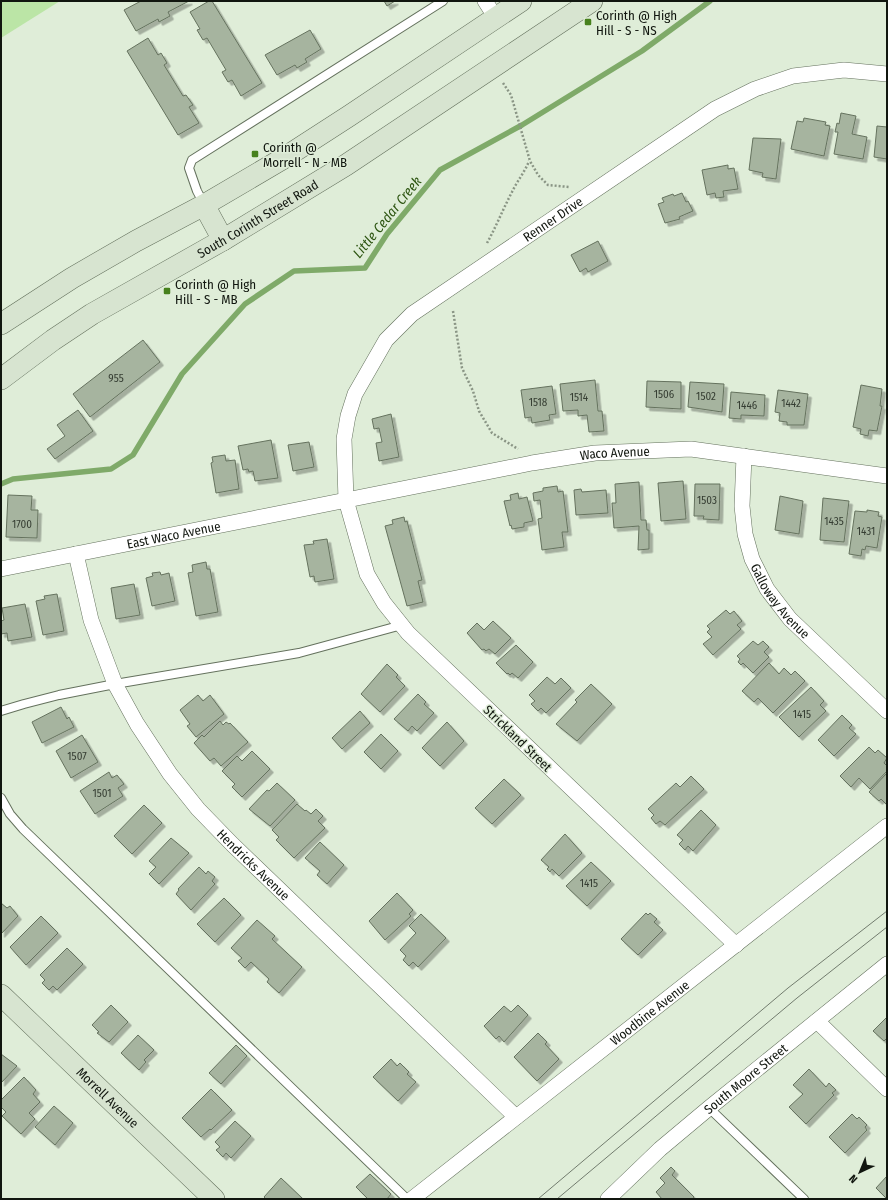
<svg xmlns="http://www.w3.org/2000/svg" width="888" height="1200" font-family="'Fira Sans Condensed',sans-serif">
<defs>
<filter id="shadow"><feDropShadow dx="3.5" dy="3.5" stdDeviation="0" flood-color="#0004"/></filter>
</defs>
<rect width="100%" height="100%" fill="#dfedd8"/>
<polygon fill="#bbe5a6" points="1,1 60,1 1,38"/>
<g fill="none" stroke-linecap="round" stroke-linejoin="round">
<polyline stroke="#7faa69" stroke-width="5.5" points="1,484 13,479 111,469 133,455 182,374 245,304 294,271 365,268 387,234 440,170 522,125 642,51 710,1"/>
</g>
<g fill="#a6b49f" stroke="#65725e" filter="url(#shadow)">
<polygon points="141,1 189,1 168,12 170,16 159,22 158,19 136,31 124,10"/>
<polygon points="209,1 212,1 262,83 241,96 232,80 228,82 222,72 226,70 207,38 203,40 197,30 200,29 190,12"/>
<polygon points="384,1 395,1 387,6"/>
<polygon points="310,30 321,49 305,59 307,62 297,68 295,65 277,75 265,55"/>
<polygon points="148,38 158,55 161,53 167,63 164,65 183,96 186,95 193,105 189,107 199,123 178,135 127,51"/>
<polygon points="841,113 856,116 852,134 867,137 863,159 834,154 838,132 835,132 837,123 839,124"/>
<polygon points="804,118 826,122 825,125 830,126 824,156 791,149 797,121 803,122"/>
<polygon points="877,126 887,127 887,159 874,157"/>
<polygon points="753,138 781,139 776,179 762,177 763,173 749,170"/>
<polygon points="728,165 728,169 734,168 738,189 723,191 724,197 716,198 715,193 707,195 702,170"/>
<polygon points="682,193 686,202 688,201 693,211 679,217 680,219 665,223 658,204 664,202 662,198 673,194 674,196"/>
<polygon points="598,241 608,261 588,272 586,268 580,272 571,255"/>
<polygon points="143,340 160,362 90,417 73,394"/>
<polygon points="595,380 598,411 602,411 604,431 589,432 587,415 578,416 578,410 563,411 560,384"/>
<polygon points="647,381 681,382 681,409 646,407"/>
<polygon points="690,382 724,384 722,412 688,407"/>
<polygon points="861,385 882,389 880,406 882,406 877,431 869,430 868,436 860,434 861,429 853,427"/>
<polygon points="552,386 556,414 549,415 550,420 532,423 531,417 525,418 521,390"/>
<polygon points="778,390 808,394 804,425 787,425 787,422 779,421 780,413 775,412"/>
<polygon points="731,392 765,395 764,416 741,415 741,419 729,418"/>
<polygon points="78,410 93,431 55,459 47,449 65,436 57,425"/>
<polygon points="391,414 399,457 379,461 376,443 382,442 379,428 374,429 372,419"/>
<polygon points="271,440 278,478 255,481 253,471 249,472 248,469 243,470 238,446"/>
<polygon points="309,442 314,467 293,471 288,445"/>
<polygon points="225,455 226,461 235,460 239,489 216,493 211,463 213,462 212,457"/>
<polygon points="683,481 686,519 661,521 658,483"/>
<polygon points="639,482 641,520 646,520 647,530 649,530 649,549 638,550 639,526 614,528 612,503 616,503 615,484"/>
<polygon points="695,484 720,484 719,520 703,519 704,516 694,516"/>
<polygon points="557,486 558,492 563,491 568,532 562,532 564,547 542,550 538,519 542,518 540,500 534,501 533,493 543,491 543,488"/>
<polygon points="581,489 582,492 606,490 608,513 576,515 574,490"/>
<polygon points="518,493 519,499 527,497 533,521 524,523 524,527 512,529 511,525 510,526 504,501 511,500 510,495"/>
<polygon points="8,495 32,496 31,510 38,510 37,538 6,537"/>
<polygon points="780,496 803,501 799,534 775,530"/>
<polygon points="823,498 849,501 844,542 820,540"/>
<polygon points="867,510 879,512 878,516 882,517 877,548 866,546 865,550 862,549 861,556 849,554 855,511 867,512"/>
<polygon points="404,517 405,522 407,521 422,580 418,581 423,602 407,606 385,526 393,524 392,520"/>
<polygon points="327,539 334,579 315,582 314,576 310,577 304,545 314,544 313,541"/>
<polygon points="206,562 207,569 210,569 218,612 196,616 188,573 193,572 192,565"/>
<polygon points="160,572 161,575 169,573 175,601 152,606 146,578 153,576 152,573"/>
<polygon points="134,584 140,615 116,619 111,588"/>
<polygon points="57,594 64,631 43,635 36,601 45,599 44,596"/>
<polygon points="25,604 32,637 8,641 7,633 1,634 1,621 4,620 2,608"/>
<polygon points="726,610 730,614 734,611 742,621 737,625 741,629 713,655 703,644 712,637 707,632 710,629 707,626"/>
<polygon points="493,621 511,638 495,654 489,649 486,651 484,649 482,650 467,633 477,623 484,630"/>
<polygon points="753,641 758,645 763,641 769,647 764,652 769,657 753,673 743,663 741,665 738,662 740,659 737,656"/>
<polygon points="516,645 533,662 518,678 512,673 510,675 508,673 507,674 496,663"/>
<polygon points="769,663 779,674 784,668 791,675 795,671 805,681 773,713 758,698 754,702 742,691"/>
<polygon points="387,664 398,675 396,677 405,686 380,712 361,694"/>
<polygon points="547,677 555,684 561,678 571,688 546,713 541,708 538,711 531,704 535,701 529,695"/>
<polygon points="591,684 612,704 577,741 556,724 577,702 575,700"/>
<polygon points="811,687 824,701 820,705 826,711 799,737 779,717"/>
<polygon points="418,694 426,702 424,704 434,713 417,731 412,726 408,731 394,719"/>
<polygon points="198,695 203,701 210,695 224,714 196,737 187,726 190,724 180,710"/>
<polygon points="61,707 67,719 69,717 74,727 42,743 32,722"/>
<polygon points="360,711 370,723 342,749 332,738"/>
<polygon points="842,715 852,725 849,728 856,734 834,756 818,740"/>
<polygon points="220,721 223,725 226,722 229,724 230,723 248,742 221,766 214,758 210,761 194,743 202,735 204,737"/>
<polygon points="447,722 464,741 440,766 422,748"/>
<polygon points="381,734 398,751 381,769 364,752"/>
<polygon points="82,735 98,762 71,778 56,751"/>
<polygon points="869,747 875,753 878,750 887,758 884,763 887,766 887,771 870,789 859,778 851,787 840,776"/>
<polygon points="252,751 270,769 242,797 232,787 235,784 222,771 237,756 242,761"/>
<polygon points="109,772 112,778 117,775 124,784 118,788 123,796 95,814 80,791"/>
<polygon points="887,773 887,805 881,799 879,801 869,792"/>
<polygon points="691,776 704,789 665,825 660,821 656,824 651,818 654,815 648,809 676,783 680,787"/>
<polygon points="504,779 521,795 492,824 475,808"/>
<polygon points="277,783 295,800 270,826 249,809 267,790 269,791"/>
<polygon points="297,804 305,811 306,810 311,814 316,809 323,816 318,821 325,828 294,858 276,840 279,837 272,830"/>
<polygon points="144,805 162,823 132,854 114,836"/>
<polygon points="701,810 716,825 693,851 688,846 685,850 679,844 683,840 677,835"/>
<polygon points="565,834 582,853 559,876 552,869 550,872 547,869 549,867 541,860"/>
<polygon points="171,838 189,853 159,884 149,874 156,867 149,861"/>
<polygon points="320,842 344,865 327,884 317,875 320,871 305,858"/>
<polygon points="591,862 611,881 587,906 566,886"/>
<polygon points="199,867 206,874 208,871 215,877 212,881 215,884 191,910 176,894 179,890 178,889"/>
<polygon points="397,893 413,910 409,914 411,916 385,940 369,921"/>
<polygon points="224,898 241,915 215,942 197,924"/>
<polygon points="1,903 7,908 10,906 18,916 1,934"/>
<polygon points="646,913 648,915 650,913 657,919 654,922 663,930 638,955 621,939"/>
<polygon points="421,914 446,938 418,967 413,962 409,966 403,960 406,956 400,950 416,933 409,926"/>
<polygon points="41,916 58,933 26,965 10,947"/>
<polygon points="257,920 275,936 272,939 302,967 279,993 267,982 269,979 251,962 245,968 238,961 242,958 231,948"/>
<polygon points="67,948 83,964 57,990 53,986 49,990 42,983 45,980 40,975"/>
<polygon points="111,1005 128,1022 109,1042 97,1033 99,1032 92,1025"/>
<polygon points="518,1005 528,1015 504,1042 499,1036 496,1039 484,1026 504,1006 511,1012"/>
<polygon points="887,1017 887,1041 886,1039 884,1041 873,1031"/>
<polygon points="538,1033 547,1042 545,1044 559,1059 537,1081 514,1057"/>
<polygon points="138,1035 154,1050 144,1060 146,1062 139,1070 121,1053"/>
<polygon points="236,1045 247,1056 221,1084 209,1073"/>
<polygon points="1,1054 17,1066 1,1083"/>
<polygon points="391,1059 397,1066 400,1063 409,1072 407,1074 416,1082 398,1101 373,1077"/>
<polygon points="809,1069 826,1087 829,1083 836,1090 832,1093 834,1095 806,1124 789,1107 803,1094 793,1085"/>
<polygon points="24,1077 36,1090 33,1094 40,1102 29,1113 35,1119 21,1134 2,1116 6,1112 1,1107 1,1100"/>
<polygon points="211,1089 232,1110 211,1130 210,1129 201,1137 182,1118"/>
<polygon points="54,1106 73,1123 55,1145 35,1127"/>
<polygon points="852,1114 857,1119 859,1117 867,1125 865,1127 867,1130 845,1153 829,1137"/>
<polygon points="235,1121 251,1136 231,1158 226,1153 223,1157 216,1150 220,1147 215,1142"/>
<polygon points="671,1167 675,1171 672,1175 694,1197 693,1199 662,1199 656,1192 665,1183 660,1178"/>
<polygon points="370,1174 391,1194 387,1199 368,1199 356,1187"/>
<polygon points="887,1176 887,1199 876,1188"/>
<polygon points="281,1178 303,1199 266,1199 264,1197"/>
</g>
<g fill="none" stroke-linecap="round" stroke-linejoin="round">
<g stroke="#64715d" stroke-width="10">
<g id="lane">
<polyline points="204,204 197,191 189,168 192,160 443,1"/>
<polyline points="1,711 24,704 59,695 115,684 299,653 402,625"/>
<polyline points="1,798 10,814 23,829 407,1199"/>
<polyline points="709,1108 804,1199"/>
</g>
</g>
<g stroke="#64715d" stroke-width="16">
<g id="street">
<polyline points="485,1 496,18"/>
<path id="s1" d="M744 456 742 506 745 534 752 559 767 589 790 619 887 711"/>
<path id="s2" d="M76 554 91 620 115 684 137 724 170 774 198 809 232 844 516 1117"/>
<path id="s3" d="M1 569 532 463 595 453 691 449 887 476"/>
<path id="s4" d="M736 945 408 633 384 603 367 574 346 500 344 439 348 416 355 394 386 340 412 314 715 109 755 89 793 76 844 70 887 74"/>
<polyline points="817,1021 887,1089"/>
<path id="s5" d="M412 1199 887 826"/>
<path id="s6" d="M608 1199 660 1149 709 1108 887 964"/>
</g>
</g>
<g stroke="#64715d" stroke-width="22">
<g id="secondary">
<polyline points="204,205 223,240"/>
<polyline points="1,324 72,278 136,241 204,205 284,158 349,116 521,1"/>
<path id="s7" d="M1 379 53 340 92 314 223 240 346 165 592 1"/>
<path id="s8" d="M1 995 214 1199"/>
</g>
</g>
<g stroke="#8a9585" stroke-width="2.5" stroke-dasharray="2 2" stroke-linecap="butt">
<polyline points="503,83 511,95 530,161 538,175 548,185 569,187"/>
<path d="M487 243C496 227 503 209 512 192 517 181 525 172 529 161"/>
<polyline points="453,311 462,368 473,391 479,411 492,433 518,449"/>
</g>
<use href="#lane" stroke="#fff" stroke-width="8"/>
<use href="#street" stroke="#fff" stroke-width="15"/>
<use href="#secondary" stroke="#d7e4d0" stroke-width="21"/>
<g stroke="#727c6e" stroke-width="1">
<polyline points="538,1199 788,988 887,911"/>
<polyline points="557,1199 797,998 887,927"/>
</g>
</g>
<g fill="#47811d" stroke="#dfedd8" stroke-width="1.5">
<rect x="584" y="18" width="8" height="8" rx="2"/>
<rect x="251" y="150" width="8" height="8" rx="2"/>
<rect x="163" y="287" width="8" height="8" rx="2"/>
</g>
<g text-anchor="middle" stroke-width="3" stroke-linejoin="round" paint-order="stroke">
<g font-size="11" fill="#363e33">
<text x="116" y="382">955</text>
<text x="664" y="398">1506</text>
<text x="706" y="400">1502</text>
<text x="579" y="401">1514</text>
<text x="538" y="406">1518</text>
<text x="791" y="407">1442</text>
<text x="747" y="409">1446</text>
<text x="707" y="504">1503</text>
<text x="834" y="525">1435</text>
<text x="22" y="528">1700</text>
<text x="866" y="535">1431</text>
<text x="802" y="718">1415</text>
<text x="77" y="760">1507</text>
<text x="102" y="797">1501</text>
<text x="589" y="887">1415</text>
</g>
<g font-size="13" fill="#11160f" stroke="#dfedd8" text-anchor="start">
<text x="596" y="20">Corinth @ High<tspan x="596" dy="15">Hill - S - NS</tspan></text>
<text x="263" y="152">Corinth @<tspan x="263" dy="15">Morrell - N - MB</tspan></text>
<text x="175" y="289">Corinth @ High<tspan x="175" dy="15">Hill - S - MB</tspan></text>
</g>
<g font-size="13" fill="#11160f" stroke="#dfedd8">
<text dy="5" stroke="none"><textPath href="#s7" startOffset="303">South Corinth Street Road</textPath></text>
<text dy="5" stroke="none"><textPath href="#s4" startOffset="978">Renner Drive</textPath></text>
<text dy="5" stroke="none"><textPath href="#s3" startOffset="625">Waco Avenue</textPath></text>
<text dy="5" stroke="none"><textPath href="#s3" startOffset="176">East Waco Avenue</textPath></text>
<text dy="5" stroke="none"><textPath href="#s1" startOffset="155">Galloway Avenue</textPath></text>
<text transform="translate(518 738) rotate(44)" y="5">Strickland Street</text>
<text dy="5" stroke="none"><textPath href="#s2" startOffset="365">Hendricks Avenue</textPath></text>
<text dy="5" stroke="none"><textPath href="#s5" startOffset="302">Woodbine Avenue</textPath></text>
<text dy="5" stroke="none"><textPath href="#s6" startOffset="183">South Moore Street</textPath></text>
<text dy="5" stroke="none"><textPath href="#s8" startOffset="148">Morrell Avenue</textPath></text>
</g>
<g font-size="14" font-style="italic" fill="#2c5410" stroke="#dfedd8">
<text transform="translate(387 217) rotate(-51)" y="5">Little Cedar Creek</text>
</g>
</g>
<rect width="888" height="1200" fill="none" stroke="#11160f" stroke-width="4"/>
<g transform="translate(860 1172) rotate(224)" stroke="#dfedd8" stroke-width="3" paint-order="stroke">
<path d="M0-3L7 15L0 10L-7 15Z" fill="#11160f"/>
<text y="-6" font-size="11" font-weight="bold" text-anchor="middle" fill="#11160f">N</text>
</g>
</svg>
